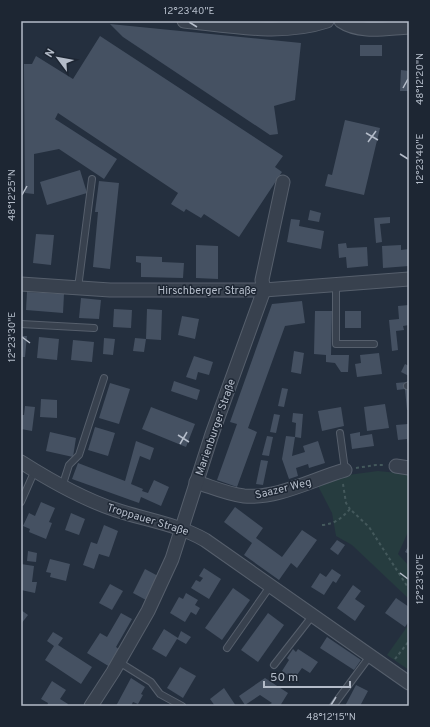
<svg xmlns="http://www.w3.org/2000/svg" width="430" height="727" font-family="Overpass,sans-serif">
<rect width="100%" height="100%" fill="#242f3e"/>
<g fill="#263c3f">
<polygon points="378,471 409,474 409,530 398,554 409,566 409,599 352,545 336,536 332,513 318,486 348,475"/>
<polygon points="409,624 409,670 387,655"/>
</g>
<g fill="#455162">
<polygon points="110,24 301,43 295,100 274,106 278,134 270,135 123,37"/>
<polygon points="100,36 283,156 275,167 282,172 239,237 204,214 201,218 186,209 184,212 171,204 178,193 58,113 55,119 117,159 104,179 59,149 34,154 34,194 25,193 24,64 32,64 36,56 73,79"/>
<rect x="360" y="45" width="22" height="11"/>
<polygon points="401,70 409,71 409,91 400,91"/>
<polygon points="345,120 380,128 364,195 325,186 328,174 332,175"/>
<polygon points="80,170 87,193 47,205 40,182"/>
<polygon points="99,181 119,183 110,269 93,267 98,212 95,212"/>
<polygon points="310,210 321,213 319,222 308,220"/>
<polygon points="390,217 390,223 380,224 382,242 376,243 374,218"/>
<polygon points="291,219 300,220 299,226 324,231 321,249 287,242"/>
<polygon points="36,234 54,235 51,265 33,263"/>
<polygon points="346,243 347,248 367,247 368,266 347,268 346,257 339,258 338,244"/>
<polygon points="196,245 218,246 218,279 196,278"/>
<polygon points="401,245 401,250 409,249 409,266 383,268 382,246"/>
<polygon points="136,256 162,257 162,262 184,263 183,278 141,277 141,263 136,262"/>
<polygon points="27,292 64,294 63,313 26,310"/>
<polygon points="81,298 101,300 99,319 79,318"/>
<polygon points="302,301 305,323 285,326 248,428 257,432 237,487 217,480 237,424 230,422 272,304"/>
<polygon points="409,305 409,325 403,326 404,330 396,331 398,350 392,351 389,320 399,319 398,306"/>
<polygon points="114,309 132,310 131,328 113,327"/>
<polygon points="147,309 162,310 161,340 146,339 144,352 133,351 135,338 146,339"/>
<polygon points="315,311 332,311 331,355 349,355 348,372 341,372 335,363 326,362 326,355 314,354"/>
<rect x="345" y="311" width="16" height="17"/>
<polygon points="182,316 199,319 195,339 178,335"/>
<polygon points="21,336 27,336 25,357 21,357"/>
<polygon points="39,337 59,339 57,360 37,358"/>
<polygon points="104,338 115,339 113,355 103,354"/>
<polygon points="73,340 94,342 92,362 71,360"/>
<polygon points="294,351 304,353 301,374 291,372"/>
<polygon points="379,353 382,374 357,377 355,364 361,363 360,355"/>
<polygon points="194,356 213,362 209,375 198,372 196,380 186,377"/>
<polygon points="405,364 409,366 409,376 401,372"/>
<polygon points="174,381 200,390 197,400 171,391"/>
<polygon points="407,382 407,389 409,389 409,410 407,410 405,389 397,390 396,383"/>
<polygon points="110,383 130,389 119,424 99,418"/>
<polygon points="282,388 288,389 284,407 278,406"/>
<polygon points="41,399 57,400 57,418 40,417"/>
<polygon points="385,404 389,428 367,431 364,407"/>
<polygon points="25,406 35,407 32,431 21,429 21,415 24,415"/>
<polygon points="151,407 195,424 186,447 142,429"/>
<polygon points="341,407 344,426 322,431 318,411"/>
<polygon points="293,413 303,414 301,438 295,437 296,423 292,422"/>
<polygon points="274,414 280,415 276,433 270,432"/>
<polygon points="408,424 409,426 408,444 407,439 398,440 396,425"/>
<polygon points="95,427 115,433 108,456 88,450"/>
<polygon points="50,432 76,438 73,457 46,451"/>
<polygon points="360,432 360,436 372,434 374,446 352,449 350,434"/>
<polygon points="267,436 273,437 269,456 262,455"/>
<polygon points="286,436 295,437 292,456 305,452 303,446 318,441 325,463 309,468 308,464 296,468 298,476 289,479 282,459"/>
<polygon points="136,441 154,448 150,460 140,456 131,484 143,489 142,491 148,493 154,480 169,487 161,506 141,497 139,503 72,479 78,463 125,481"/>
<polygon points="261,460 268,461 263,485 256,484"/>
<polygon points="41,502 55,508 49,522 52,523 46,539 29,532 30,529 23,526 29,513 35,516"/>
<polygon points="235,507 263,528 256,538 282,557 302,530 317,540 297,568 291,563 279,580 244,555 252,543 224,522"/>
<polygon points="71,513 85,519 79,535 65,530"/>
<polygon points="104,525 118,531 109,557 99,554 94,569 83,565 91,542 97,544"/>
<polygon points="337,540 345,545 338,555 330,549"/>
<polygon points="409,545 409,554 405,552"/>
<polygon points="28,551 37,553 36,562 27,561"/>
<polygon points="50,559 70,564 66,581 50,577 51,573 46,572"/>
<polygon points="21,564 34,566 32,582 37,582 35,593 21,590"/>
<polygon points="204,568 221,579 209,599 191,588 196,580 200,582 203,578 199,576"/>
<polygon points="145,569 158,576 146,600 133,593"/>
<polygon points="332,569 341,575 336,583 333,581 324,595 311,587 320,573 326,577"/>
<polygon points="110,584 123,591 112,610 99,603"/>
<polygon points="353,585 361,591 355,599 365,606 355,621 337,608"/>
<polygon points="233,588 250,600 222,640 205,628"/>
<polygon points="186,593 198,600 195,605 200,608 196,615 191,612 185,622 170,613 179,597 183,599"/>
<polygon points="396,598 409,607 409,621 405,627 385,613"/>
<polygon points="21,610 28,615 21,624"/>
<polygon points="121,613 132,619 116,647 120,650 110,667 87,653 100,633 107,637"/>
<polygon points="268,613 284,625 258,662 241,650"/>
<polygon points="164,629 178,638 181,631 191,637 186,644 177,639 166,657 152,649"/>
<polygon points="53,632 63,638 58,645 92,667 81,684 45,660 54,646 47,641"/>
<polygon points="327,637 361,660 354,670 320,648"/>
<polygon points="293,649 296,652 298,649 318,662 310,673 302,668 294,679 282,671 289,660 287,658"/>
<polygon points="180,667 196,676 183,698 167,688"/>
<polygon points="131,678 145,687 141,694 143,695 138,704 133,702 131,706 116,706"/>
<polygon points="265,678 288,693 280,706 267,706 272,703 260,695 245,705 239,696"/>
<polygon points="52,681 66,690 60,699 68,704 67,706 47,706 48,703 41,699"/>
<polygon points="356,685 368,691 360,706 345,706"/>
<polygon points="224,688 236,706 215,706 210,699"/>
</g>
<g fill="none" stroke-linecap="round" stroke-linejoin="round">
<g stroke="#565f6c" stroke-width="8">
<g id="lane">
<polyline points="336,284 336,344 374,344"/>
<polyline points="78,288 92,179"/>
<polyline points="21,324 94,328"/>
<polyline points="407,386 409,385"/>
<polyline points="340,433 345,470"/>
<polyline points="62,487 69,465 79,455 104,378"/>
<polyline points="21,502 35,470"/>
<polyline points="227,648 271,585"/>
<polyline points="119,662 151,682 160,694 182,706"/>
<polyline points="274,665 313,615"/>
<polyline points="333,706 370,656"/>
</g>
</g>
<g stroke="#565f6c" stroke-width="15">
<g id="street">
<path d="M184 21C231 26 282 36 327 21"/>
<path d="M341 21C360 34 387 28 409 27"/>
<polyline points="21,284 110,290 264,290 409,279"/>
<path d="M21 462C51 481 82 499 116 510 146 520 177 524 205 540L409 683"/>
<polyline points="396,466 409,468"/>
<path d="M196 482C212 487 227 494 244 496 278 499 313 479 345 470"/>
<polyline points="91,706 113,672 148,611 172,559 212,434 264,290 262,280 283,182"/>
</g>
</g>
<g stroke="#44595c" stroke-width="2" stroke-dasharray="3 3" stroke-linecap="butt">
<polyline points="356,468 376,465 385,465"/>
<polyline points="343,484 346,503 350,509"/>
<path d="M322 525C335 524 342 518 350 509L369 527 409 589"/>
<polyline points="395,659 409,641"/>
</g>
<use href="#lane" stroke="#38414e" stroke-width="6"/>
<use href="#street" stroke="#38414e" stroke-width="13"/>
</g>
<path fill="none" stroke="#b4bcc9" stroke-width="1.5" d="M189 22 197 27M403 88 408 79M366 133 378 140M368 142 376 131M400 154 408 159M22 195 27 186M22 337 30 343M178 435 189 442M180 444 187 432M400 573 408 579M331 705 336 697"/>
<g text-anchor="middle" stroke-width="3" stroke-linejoin="round" paint-order="stroke">
<g font-size="11" fill="#b4bcc9" stroke="#1d2633">
<text x="207" y="294">Hirschberger Straße</text>
<text transform="translate(215 427) rotate(-71)" y="4">Marienburger Straße</text>
<text transform="translate(283 488) rotate(-14)" y="4">Saazer Weg</text>
<text transform="translate(148 519) rotate(17)" y="4">Troppauer Straße</text>
</g>
</g>
<rect width="430" height="727" fill="none" stroke="#1d2633" stroke-width="44"/>
<g transform="translate(58 58) rotate(302)" stroke="#1d2633" stroke-width="3" paint-order="stroke">
<path d="M0-3L7 15L0 10L-7 15Z" fill="#b4bcc9"/>
<text y="-6" font-size="11" font-weight="bold" text-anchor="middle" fill="#b4bcc9">N</text>
</g>
<path d="M264 681v6h86v-6" fill="none" stroke="#b4bcc9" stroke-width="2"/>
<text x="270" y="681" font-size="12" fill="#b4bcc9" stroke="#1d2633" stroke-width="3" paint-order="stroke">50 m</text>
<rect x="22" y="22" width="386" height="683" fill="none" stroke="#b4bcc9" stroke-width="1.5"/>
<g font-size="10" text-anchor="middle" fill="#b4bcc9">
<text x="189" y="14">12°23'40"E</text>
<text transform="translate(419 79) rotate(-90)" y="4">48°12'20"N</text>
<text transform="translate(419 159) rotate(-90)" y="4">12°23'40"E</text>
<text transform="translate(11 195) rotate(-90)" y="4">48°12'25"N</text>
<text transform="translate(11 337) rotate(-90)" y="4">12°23'30"E</text>
<text transform="translate(419 579) rotate(-90)" y="4">12°23'30"E</text>
<text x="331" y="720">48°12'15"N</text>
</g>
</svg>
